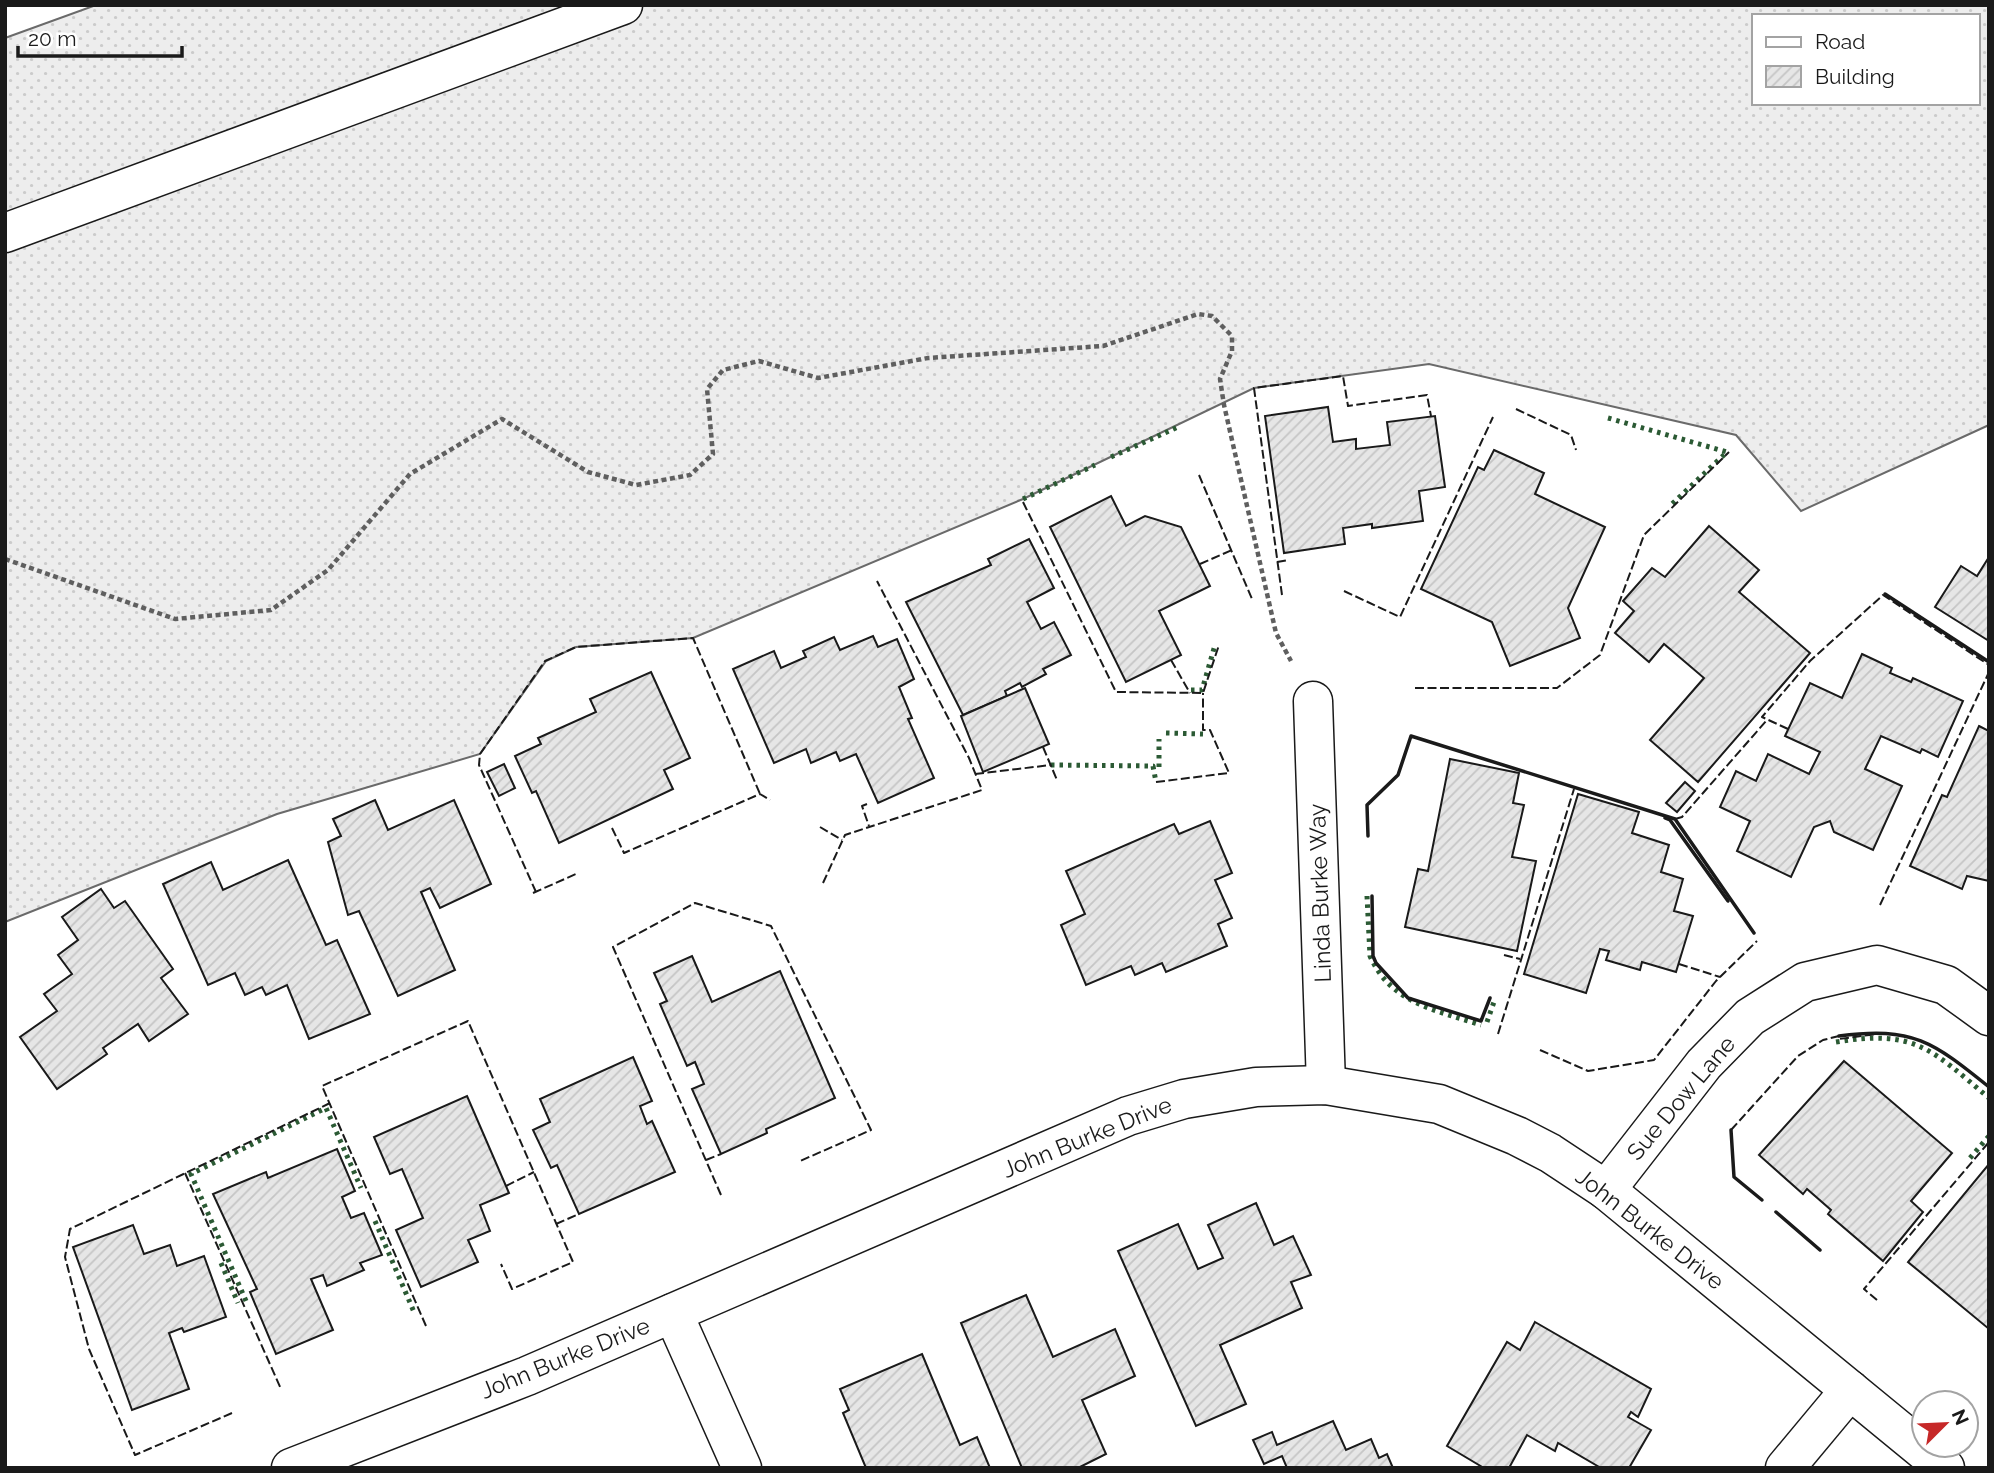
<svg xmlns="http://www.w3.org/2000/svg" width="1994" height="1473" font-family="Raleway,sans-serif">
<defs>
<pattern id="grass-dots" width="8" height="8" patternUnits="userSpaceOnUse" patternTransform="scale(1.75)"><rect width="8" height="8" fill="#ededed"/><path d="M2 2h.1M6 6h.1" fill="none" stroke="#cbcbcb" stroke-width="1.8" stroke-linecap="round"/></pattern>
<pattern id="building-hatch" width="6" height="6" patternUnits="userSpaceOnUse" patternTransform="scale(1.75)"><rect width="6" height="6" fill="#e6e6e6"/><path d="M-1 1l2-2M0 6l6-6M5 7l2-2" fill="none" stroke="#c5c5c5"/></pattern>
</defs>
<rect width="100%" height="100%" fill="#fff"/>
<path fill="url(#grass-dots)" stroke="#6a6a6a" stroke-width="2" fill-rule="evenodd" d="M96 5H1989V425L1801 511 1736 435 1429 364 1254 388 1023 499 693 638 576 647 546 661 480 754 277 814 5 922V38ZM1754 16H1978V103H1754Z"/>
<g fill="url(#building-hatch)" stroke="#1a1a1a" stroke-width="2">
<polygon points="1328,407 1333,442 1356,439 1356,449 1390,445 1387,422 1435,416 1445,487 1419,491 1423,521 1372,528 1372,524 1343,528 1345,544 1284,553 1265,416"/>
<polygon points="1494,450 1544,473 1535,494 1605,527 1568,608 1580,638 1510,666 1492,622 1421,589 1478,467 1484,470"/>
<polygon points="1111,496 1126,526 1145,516 1181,527 1210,586 1159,611 1181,655 1126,682 1050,527"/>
<polygon points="1709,526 1759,570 1739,592 1810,653 1698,782 1650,740 1704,678 1664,644 1649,662 1615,633 1634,611 1623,601 1652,568 1665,577"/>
<polygon points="1029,539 1054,588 1027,602 1041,629 1054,622 1071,655 1043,669 1046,674 1022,687 1020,683 1005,691 1007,696 963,715 906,602 991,565 988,559"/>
<polygon points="1989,557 1989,641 1935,607 1961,566 1977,576"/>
<polygon points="873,636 878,647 897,639 914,679 899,687 912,718 908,719 934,778 878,803 856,754 840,761 836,752 811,763 806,749 774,763 733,669 774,651 781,668 806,657 803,651 834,637 840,650"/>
<polygon points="1862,654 1892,668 1890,673 1911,682 1913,678 1963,701 1938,757 1922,749 1920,753 1881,736 1865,769 1902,786 1873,850 1834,832 1830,821 1814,827 1791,877 1737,851 1750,821 1720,807 1736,771 1756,781 1768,754 1809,774 1820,752 1785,736 1810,683 1842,698"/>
<polygon points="651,672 690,758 664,770 673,789 559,843 536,791 532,793 515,756 541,744 538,738 596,712 590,699"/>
<polygon points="1025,688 1049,744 983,772 961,716"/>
<polygon points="1979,726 1989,731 1989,881 1967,876 1962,889 1910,866 1942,795 1947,797"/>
<polygon points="1450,759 1519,773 1513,803 1524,805 1512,857 1536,861 1517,951 1405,927 1418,869 1428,871"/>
<polygon points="504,764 515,788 499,796 487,772"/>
<polygon points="1685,782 1695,791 1677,812 1666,803"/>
<polygon points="1578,794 1639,812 1632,833 1669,845 1661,872 1683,879 1674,911 1693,916 1676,972 1642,962 1640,970 1606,960 1609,951 1600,949 1586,993 1524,974"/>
<polygon points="375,800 388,830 454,800 491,884 440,908 430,888 421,892 455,970 398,996 359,911 348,915 328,842 341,836 333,819"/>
<polygon points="1210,821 1232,873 1215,880 1232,918 1218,924 1227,946 1166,972 1162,963 1135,975 1131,966 1086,985 1061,925 1085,914 1066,871 1174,824 1179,834"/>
<polygon points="288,860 326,945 337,940 370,1014 309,1039 287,985 266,995 262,987 245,995 235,973 208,985 163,884 211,862 223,890"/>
<polygon points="101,889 114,908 125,901 173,969 161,978 188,1014 149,1041 138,1024 103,1048 107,1054 57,1089 20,1037 57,1011 44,994 72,974 58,955 78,940 62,917"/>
<polygon points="692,956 712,1002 780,971 835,1098 766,1129 767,1133 721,1154 692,1089 704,1084 695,1062 687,1066 660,1004 667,1001 654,973"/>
<polygon points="633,1057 652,1101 640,1106 647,1124 652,1121 675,1172 579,1214 557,1165 551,1168 533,1130 550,1122 540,1099"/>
<polygon points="1844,1061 1952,1153 1911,1201 1923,1212 1883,1261 1828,1214 1831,1210 1807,1189 1803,1194 1759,1155"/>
<polygon points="467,1096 509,1193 480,1205 490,1231 468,1240 478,1262 421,1287 396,1230 423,1218 402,1169 390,1174 374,1137"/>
<polygon points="337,1149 355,1191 342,1197 351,1218 364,1213 382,1255 360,1263 364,1270 327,1286 323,1275 311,1279 333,1330 276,1354 250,1292 257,1289 213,1194 266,1172 268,1178"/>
<polygon points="1989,1164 1989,1329 1908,1262"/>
<polygon points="1256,1203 1274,1245 1293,1236 1311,1275 1291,1282 1302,1308 1220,1345 1246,1404 1196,1426 1118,1251 1178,1224 1198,1269 1223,1258 1208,1225"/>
<polygon points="133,1225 144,1254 170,1245 177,1266 204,1256 226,1317 184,1332 182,1328 169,1333 189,1389 132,1410 73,1247"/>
<polygon points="1026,1295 1053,1357 1115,1329 1135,1376 1082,1400 1106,1454 1078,1468 1022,1468 961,1323"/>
<polygon points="1535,1322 1651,1389 1638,1417 1631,1412 1628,1417 1651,1430 1629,1468 1601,1468 1558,1443 1555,1451 1527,1435 1509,1468 1484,1468 1447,1446 1507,1342 1520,1350"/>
<polygon points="922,1354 960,1445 977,1437 990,1468 866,1468 843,1413 849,1410 840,1389"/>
<polygon points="1333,1421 1346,1450 1371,1439 1379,1458 1387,1454 1393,1468 1287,1468 1282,1456 1264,1464 1253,1440 1272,1432 1277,1445"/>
</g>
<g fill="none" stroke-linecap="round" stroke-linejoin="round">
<g stroke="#1a1a1a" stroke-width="41">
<g id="minor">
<polyline points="1313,701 1326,1085"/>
<polyline points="1606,1190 1704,1064 1750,1017 1805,982 1877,965 1946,985 1989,1016"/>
<polyline points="673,1313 742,1468"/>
<polyline points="291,1468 527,1376 1128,1116 1184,1099 1256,1087 1326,1085 1439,1104 1517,1136 1550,1153 1606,1190 1945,1468"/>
<polyline points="1785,1468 1850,1390"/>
</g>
</g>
<g stroke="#1a1a1a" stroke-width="41">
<polyline id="primary" points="5,233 623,5"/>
</g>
<polyline stroke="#5f5f5f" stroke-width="4.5" stroke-dasharray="5 3.5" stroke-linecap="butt" points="5,559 175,619 271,610 328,570 410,474 502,419 588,472 636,485 690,475 713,454 707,389 723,370 759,361 818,378 928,358 1103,346 1198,314 1212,316 1232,336 1232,351 1220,379 1224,405 1276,633 1291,661"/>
<use href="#minor" stroke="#fff" stroke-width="38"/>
<use href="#primary" stroke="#fff" stroke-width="38"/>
<g stroke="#2b5a34" stroke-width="5" stroke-dasharray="3.5 5" stroke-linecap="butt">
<polyline points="1608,418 1727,452 1672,504"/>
<polyline points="1111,457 1178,427"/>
<polyline points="1023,499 1095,465"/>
<polyline points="1191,690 1202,690 1215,645"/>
<polyline points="1166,733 1203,734"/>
<polyline points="1051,765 1153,766 1156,782"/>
<polyline points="1159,767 1159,739"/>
<path d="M1367 896 1370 956C1391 1004 1436 1010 1481 1025"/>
<polyline points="1487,1022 1495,999"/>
<path d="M1836 1042C1915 1029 1931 1049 1989 1098"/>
<polyline points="1970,1158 1989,1136"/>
<polyline points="375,1221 414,1312"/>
<polyline points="221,1263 238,1303"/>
<polyline points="246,1301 191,1174 326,1108 361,1188"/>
</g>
<g stroke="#1a1a1a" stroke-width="2" stroke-dasharray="9 3.5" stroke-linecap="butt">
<polyline points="1516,409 1571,435 1576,450"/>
<polyline points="1199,475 1252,599"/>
<polyline points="1023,502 1116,692 1203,693 1219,645"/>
<polyline points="1277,562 1289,560"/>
<polyline points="1200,564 1232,550"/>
<polyline points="1344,591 1400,617 1493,417"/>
<polyline points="1282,595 1254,388 1343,376 1348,406 1427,395 1431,416"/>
<polyline points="1171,660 1190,693"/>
<polyline points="1415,688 1557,688 1600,655 1644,535 1729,452"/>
<polyline points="1788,729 1762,717 1810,661 1883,595 1989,665"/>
<polyline points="1043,747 1057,780"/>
<polyline points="975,774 1051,765"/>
<polyline points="1156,782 1229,773 1210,730 1203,730 1203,693"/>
<polyline points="867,804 862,806 869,826"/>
<polyline points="1675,819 1682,817 1767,720"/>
<polyline points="820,827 842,840"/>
<polyline points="612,828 624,853 760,794 770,800"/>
<polyline points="823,883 845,835 982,790 969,758 877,581"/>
<polyline points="536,892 479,765 480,754 545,661 576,647 693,638 760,794"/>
<polyline points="533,893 576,874"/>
<polyline points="1880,905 1989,672"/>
<polyline points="1504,955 1520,959"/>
<polyline points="1679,964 1720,977"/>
<polyline points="1498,1034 1574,789"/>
<polyline points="1540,1050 1588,1071 1654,1060 1716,981 1757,941"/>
<polyline points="1731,1130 1798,1056 1823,1040 1839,1036 1839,1039 1877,1034"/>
<polyline points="706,1160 721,1154"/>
<polyline points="185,1173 281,1389"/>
<polyline points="506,1186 534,1172"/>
<polyline points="721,1195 613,947 695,903 771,926 871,1130 800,1161"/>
<polyline points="556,1224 579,1214"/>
<polyline points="1877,1300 1864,1289 1989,1142"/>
<polyline points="426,1326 322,1086 468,1021 573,1262 512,1289 501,1264"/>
<polyline points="232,1413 135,1455 89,1349 65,1257 70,1229 330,1103"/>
</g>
<g stroke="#1a1a1a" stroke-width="3.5">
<polyline points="1885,594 1989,662"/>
<polyline points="1665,818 1670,820 1728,901"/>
<polyline points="1368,836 1367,805 1398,775 1411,736 1675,819 1754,933"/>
<polyline points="1372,896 1373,956 1376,963 1408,998 1481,1021 1490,998"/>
<path d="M1839 1036C1913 1026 1933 1042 1989 1087"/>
<polyline points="1731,1130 1734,1177 1762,1200"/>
<polyline points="1776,1212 1820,1250"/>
</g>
</g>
<g text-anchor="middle" stroke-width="5" stroke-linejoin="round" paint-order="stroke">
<g font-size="23" fill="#1a1a1a" stroke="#fff">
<text transform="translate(1320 893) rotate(-92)" y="8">Linda Burke Way</text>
<text transform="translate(1681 1098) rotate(-50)" y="8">Sue Dow Lane</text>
<text transform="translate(1087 1137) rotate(-22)" y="8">John Burke Drive</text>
<text transform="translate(1650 1229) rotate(38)" y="8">John Burke Drive</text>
<text transform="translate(565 1358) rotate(-22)" y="8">John Burke Drive</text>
</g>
</g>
<rect width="1994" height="1473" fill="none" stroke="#1a1a1a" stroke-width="14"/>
<rect x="1752" y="14" width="228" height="91" fill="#ffffff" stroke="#a3a3a3" stroke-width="2"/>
<rect x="1766" y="37" width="35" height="10" fill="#ffffff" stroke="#a3a3a3" stroke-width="2"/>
<text x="1815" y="49" font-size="21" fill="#1a1a1a">Road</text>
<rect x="1766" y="66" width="35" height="21" fill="url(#building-hatch)" stroke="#a3a3a3" stroke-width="2"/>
<text x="1815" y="84" font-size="21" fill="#1a1a1a">Building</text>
<g transform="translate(1945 1424) rotate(66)"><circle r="33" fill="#ffffff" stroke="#a3a3a3" stroke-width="2"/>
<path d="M0-5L12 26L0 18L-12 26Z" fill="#c62828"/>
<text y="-10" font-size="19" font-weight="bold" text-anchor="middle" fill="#1a1a1a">N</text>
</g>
<path d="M18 46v10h164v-10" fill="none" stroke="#1a1a1a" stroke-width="3.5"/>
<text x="28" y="46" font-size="21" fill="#1a1a1a" stroke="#ffffff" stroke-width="5" paint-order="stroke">20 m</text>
</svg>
